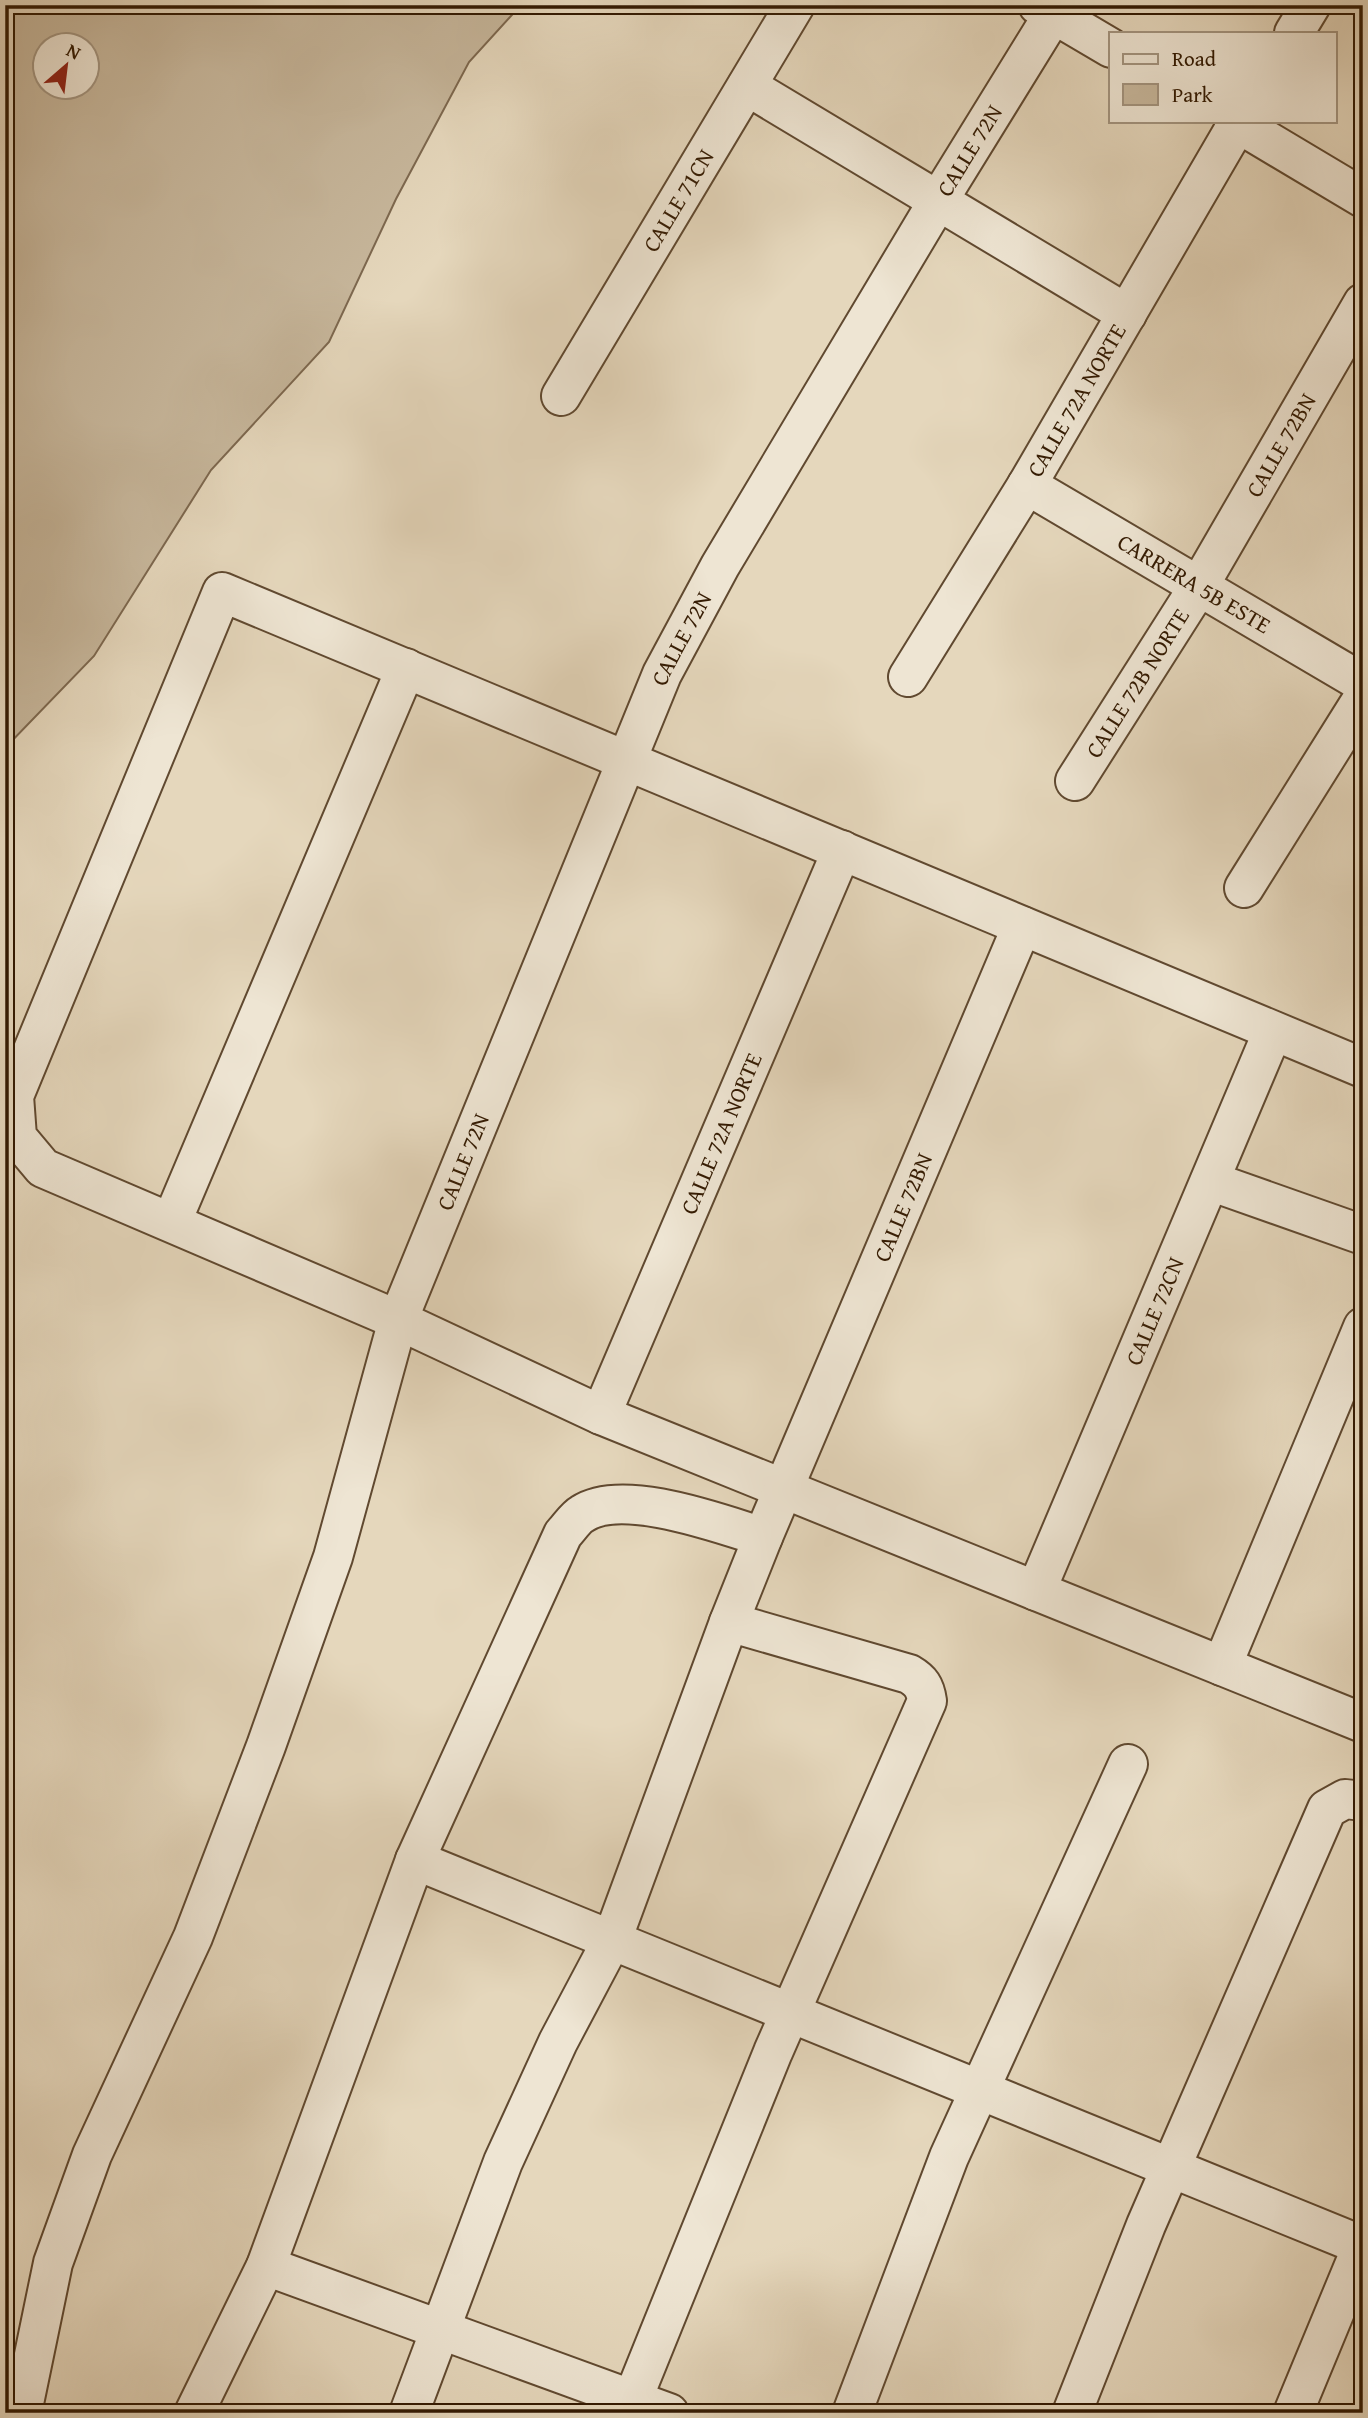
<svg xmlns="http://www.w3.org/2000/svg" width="1368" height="2418" font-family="'Gentium Book Plus',serif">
<rect width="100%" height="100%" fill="#e5d7bc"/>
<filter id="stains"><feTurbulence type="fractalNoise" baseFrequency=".00286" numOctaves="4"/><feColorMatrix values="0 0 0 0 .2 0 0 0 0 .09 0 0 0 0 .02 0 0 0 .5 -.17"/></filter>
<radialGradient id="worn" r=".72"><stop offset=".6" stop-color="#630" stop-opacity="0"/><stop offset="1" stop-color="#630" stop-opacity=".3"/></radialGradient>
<path fill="#c7b79c" stroke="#7d684f" stroke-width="2" fill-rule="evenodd" d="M5 5H521L469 62 396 199 329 342 211 470 94 656 5 748ZM46 46H88V88H46Z"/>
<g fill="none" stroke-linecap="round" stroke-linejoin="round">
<g stroke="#604930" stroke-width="42">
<g id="minor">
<polyline points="1038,5 1111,48"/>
<polyline points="1294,33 1311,5"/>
<polyline points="747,86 1127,314"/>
<polyline points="1234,121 1363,198"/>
<path id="s1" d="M561 396 795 5"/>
<path id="s2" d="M1027 485 1363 683"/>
<path id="s3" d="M908 677 1027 485 1239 121"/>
<path id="s4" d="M1075 781 1199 586 1363 303"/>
<polyline points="1244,888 1363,698"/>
<polyline points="1363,1068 222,592 14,1096 17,1137 43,1168 398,1320 601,1415 1363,1723"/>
<polyline points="1210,1181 1363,1235"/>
<polyline points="172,1221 406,668"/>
<path id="s5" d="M601 1415 842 850"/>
<path id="s6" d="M1036 1591 1273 1031"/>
<polyline points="1222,1666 1363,1327"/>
<polyline points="415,1860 1363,2246"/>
<polyline points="266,2266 669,2413"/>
<path id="s7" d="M22 2413 53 2263 92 2155 193 1937 266 1746 333 1557 398 1320 662 674 720 566 938 201 1059 5"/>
<path d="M194 2413 266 2266 415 1860 563 1534C569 1528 575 1518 582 1514 622 1487 721 1524 763 1537"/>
<path id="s8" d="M409 2413 503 2162 558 2042 612 1940 729 1622 763 1537 1022 926"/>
<path d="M627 2413 773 2052 927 1701C925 1687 921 1681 909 1674L729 1622"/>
<polyline points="852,2413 949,2157 1128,1764"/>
<polyline points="1072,2413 1146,2225 1327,1809 1345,1799 1363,1801"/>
<polyline points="1293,2413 1363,2244"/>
</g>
</g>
<use href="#minor" stroke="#eee5d3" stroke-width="38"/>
</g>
<g text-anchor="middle" stroke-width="6" stroke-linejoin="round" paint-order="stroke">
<g font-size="23" fill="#331a02" stroke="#eee5d3">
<text dy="8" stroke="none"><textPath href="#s7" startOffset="2464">CALLE 72N</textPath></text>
<text dy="8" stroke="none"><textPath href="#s1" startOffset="228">CALLE 71CN</textPath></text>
<text dy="8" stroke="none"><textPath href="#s3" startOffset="324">CALLE 72A NORTE</textPath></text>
<text dy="8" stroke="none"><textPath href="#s4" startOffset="394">CALLE 72BN</textPath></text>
<text dy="8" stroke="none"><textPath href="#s2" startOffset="194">CARRERA 5B ESTE</textPath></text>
<text dy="8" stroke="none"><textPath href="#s7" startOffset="1897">CALLE 72N</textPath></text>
<text dy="8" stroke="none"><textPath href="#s4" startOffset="116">CALLE 72B NORTE</textPath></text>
<text dy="8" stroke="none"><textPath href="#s5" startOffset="306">CALLE 72A NORTE</textPath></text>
<text dy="8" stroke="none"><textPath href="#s7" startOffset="1330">CALLE 72N</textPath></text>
<text dy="8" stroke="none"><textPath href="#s8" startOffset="1304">CALLE 72BN</textPath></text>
<text dy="8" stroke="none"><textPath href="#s6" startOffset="304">CALLE 72CN</textPath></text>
</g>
</g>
<rect width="1368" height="2418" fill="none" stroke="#e5d7bc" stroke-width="28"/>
<rect x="7" y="7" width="1354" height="2404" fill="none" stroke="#331a02" stroke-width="3.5"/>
<rect x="14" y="14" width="1340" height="2390" fill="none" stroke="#331a02" stroke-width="2"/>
<rect x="1109" y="32" width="228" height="91" fill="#eee5d3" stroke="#a3947f" stroke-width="2"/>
<rect x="1123" y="54" width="35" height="10" fill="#eee5d3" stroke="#a3947f" stroke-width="2"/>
<text x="1172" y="66" font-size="21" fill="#331a02">Road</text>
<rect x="1123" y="84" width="35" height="21" fill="#c7b79c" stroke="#a3947f" stroke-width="2"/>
<text x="1172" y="102" font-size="21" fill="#331a02">Park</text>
<g transform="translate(66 66) rotate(28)"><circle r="33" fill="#eee5d3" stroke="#a3947f" stroke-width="2"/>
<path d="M0-5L12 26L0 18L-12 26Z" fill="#8f2418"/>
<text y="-10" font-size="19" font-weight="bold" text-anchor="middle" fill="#331a02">N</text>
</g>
<rect width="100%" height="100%" filter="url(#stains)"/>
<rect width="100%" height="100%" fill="url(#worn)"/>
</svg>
